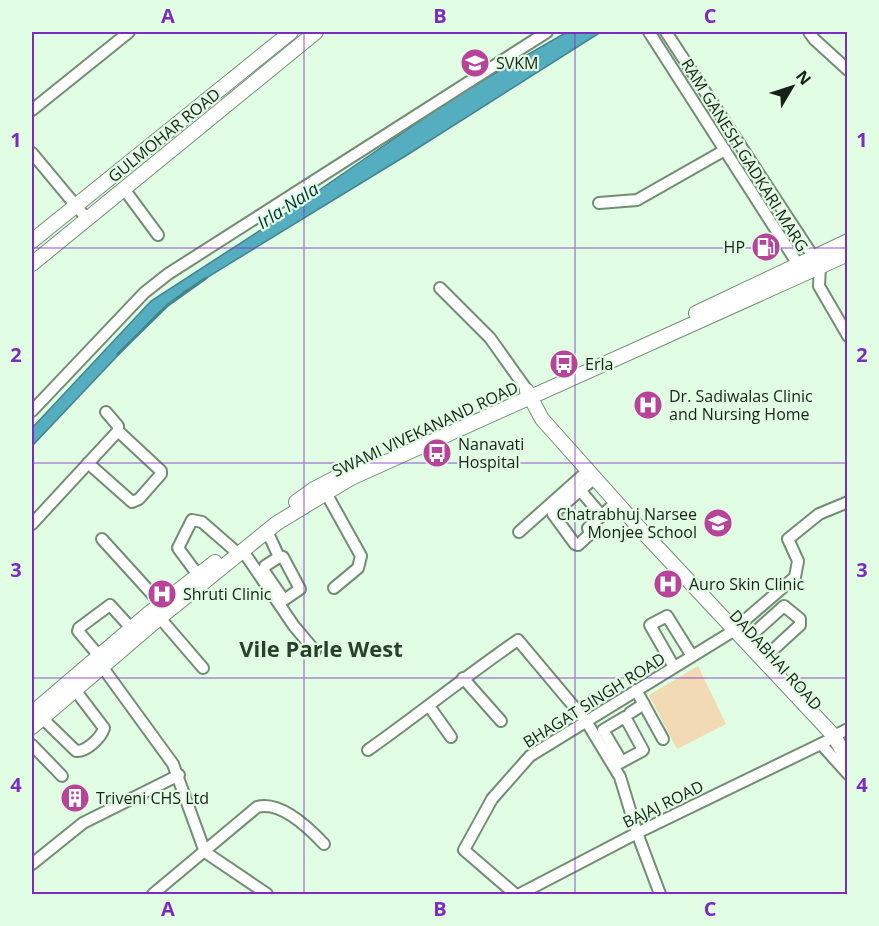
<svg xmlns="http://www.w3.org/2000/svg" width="879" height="926" font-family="'Open Sans',sans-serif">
<rect width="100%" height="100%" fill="#e1fde3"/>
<polygon fill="#f1dab4" points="698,666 726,724 677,749 649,695"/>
<polygon fill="#55adc0" stroke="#42838e" stroke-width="1.5" points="567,32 601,32 407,155 185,291 158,313 32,446 32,428 151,301 270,224 459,94"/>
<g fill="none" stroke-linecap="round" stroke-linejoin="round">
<polyline stroke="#42838e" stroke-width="3" points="118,354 168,305 206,278"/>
<g stroke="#738d75" stroke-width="14">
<g id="minor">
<polyline points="649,32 801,269"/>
<polyline points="666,32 820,267 819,286 848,336"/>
<polyline points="809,32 814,39 848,70"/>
<polyline points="32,110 129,32"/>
<polyline points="32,153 87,219"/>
<polyline points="124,189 158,235"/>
<polyline points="599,203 637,200 725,150"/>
<polyline points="440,288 490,338 527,390"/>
<polyline points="32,411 144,293 168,274 547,32"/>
<polyline points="88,463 132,502 139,499 161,474 161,471 118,431"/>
<polyline points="590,482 553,514 575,544 578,545 590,534 588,528 611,507"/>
<polyline points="580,490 602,516"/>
<polyline points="326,493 361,556 358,568 334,588"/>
<polyline points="32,524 118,431 118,426 106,412"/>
<polyline points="267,531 279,557"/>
<polyline points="519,532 583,475"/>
<polyline points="102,539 161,604"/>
<polyline points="243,551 294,626 315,651"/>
<polygon points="279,557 283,557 300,589 284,600 264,571 265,566"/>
<polyline points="198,575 178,548 192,520 202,522 233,549"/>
<polyline points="160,618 203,668"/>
<polyline points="746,640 784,606 800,619 800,625 763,659"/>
<polyline points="99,656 78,631 79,628 110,605 131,628"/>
<polyline points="98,661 173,764 205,852"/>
<polyline points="674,667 650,625 667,616 692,656"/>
<polyline points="463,678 501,721"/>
<polyline points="636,690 663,739"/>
<polyline points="429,706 451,737"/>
<polyline points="630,713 644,704"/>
<path d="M42 718 76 751C86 752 101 738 104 728L75 690"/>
<polyline points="834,736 848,729"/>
<polyline points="821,744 848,774"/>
<polyline points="32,745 62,776"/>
<path d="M368 750C419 714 467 675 518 640L586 721 620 777 637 833 660 894"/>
<polyline points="614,766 642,751 643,750 625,717 603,730 622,762"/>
<polyline points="205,852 267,894"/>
<polyline points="32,864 83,823 179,775"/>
<path d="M153 894 257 807C281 800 310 829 324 844"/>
<polyline points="515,894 464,850 492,799 530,756 730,633 795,577 798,561 788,539 819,514 848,502"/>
<polyline points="520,894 637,833 827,741"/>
</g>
</g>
<g stroke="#738d75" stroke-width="16">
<g id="major">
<polyline points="32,241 291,32"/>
<polyline points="32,264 316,32"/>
<polyline points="696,313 848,241"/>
<polyline points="527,391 542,419 642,531 834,736 848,760"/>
<polyline points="296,502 314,489 362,464"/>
<polyline points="32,713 148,614 215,562"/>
<polyline points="32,727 157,620 277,523 351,478 848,254"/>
</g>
</g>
<use href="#minor" stroke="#fff" stroke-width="10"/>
<use href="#major" stroke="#fff" stroke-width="14"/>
</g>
<path fill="none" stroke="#7b2cbf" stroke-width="1.5" stroke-opacity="0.55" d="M304 32V894M575 32V894M32 248H848M32 463H848M32 678H848"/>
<defs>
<g id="university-disc" transform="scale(1.5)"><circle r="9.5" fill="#b8439a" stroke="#e1fde3"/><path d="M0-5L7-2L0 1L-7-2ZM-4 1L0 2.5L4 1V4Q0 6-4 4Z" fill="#fff"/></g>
<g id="fuel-disc" transform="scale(1.5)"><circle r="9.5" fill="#b8439a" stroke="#e1fde3"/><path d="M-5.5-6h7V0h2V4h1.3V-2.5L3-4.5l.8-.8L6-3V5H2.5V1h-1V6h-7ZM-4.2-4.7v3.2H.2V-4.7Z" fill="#fff"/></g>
<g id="bus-disc" transform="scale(1.5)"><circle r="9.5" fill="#b8439a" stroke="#e1fde3"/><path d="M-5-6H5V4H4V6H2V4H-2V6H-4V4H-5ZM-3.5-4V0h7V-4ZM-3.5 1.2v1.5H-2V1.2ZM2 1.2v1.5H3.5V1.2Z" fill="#fff"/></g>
<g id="hospital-disc" transform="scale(1.5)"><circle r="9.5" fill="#b8439a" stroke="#e1fde3"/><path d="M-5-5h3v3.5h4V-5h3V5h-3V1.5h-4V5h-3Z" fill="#fff"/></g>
<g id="school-disc" transform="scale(1.5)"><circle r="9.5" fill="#b8439a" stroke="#e1fde3"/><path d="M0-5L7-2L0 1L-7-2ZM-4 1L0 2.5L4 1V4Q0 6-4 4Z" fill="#fff"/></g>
<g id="building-disc" transform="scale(1.5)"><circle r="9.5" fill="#b8439a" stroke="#e1fde3"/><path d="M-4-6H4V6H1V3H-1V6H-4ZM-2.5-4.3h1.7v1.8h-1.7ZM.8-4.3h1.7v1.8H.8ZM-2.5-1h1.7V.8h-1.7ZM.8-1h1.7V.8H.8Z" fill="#fff"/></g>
</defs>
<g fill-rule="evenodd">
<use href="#university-disc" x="475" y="63"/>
<use href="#fuel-disc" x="766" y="247"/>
<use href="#bus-disc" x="564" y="364"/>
<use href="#hospital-disc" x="648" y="405"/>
<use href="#bus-disc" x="437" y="453"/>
<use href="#school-disc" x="718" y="523"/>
<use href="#hospital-disc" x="668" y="584"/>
<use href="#hospital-disc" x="162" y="594"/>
<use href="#building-disc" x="75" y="798"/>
</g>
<g text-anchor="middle" stroke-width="4.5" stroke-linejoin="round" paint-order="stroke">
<g font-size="16" fill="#172118" stroke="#e1fde3" text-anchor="start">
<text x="496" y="69">SVKM</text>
<text x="745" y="253" text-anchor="end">HP</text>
<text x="585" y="370">Erla</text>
<text x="669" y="402">Dr. Sadiwalas Clinic<tspan x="669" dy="18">and Nursing Home</tspan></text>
<text x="458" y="450">Nanavati<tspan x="458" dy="18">Hospital</tspan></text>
<text x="697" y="520" text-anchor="end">Chatrabhuj Narsee<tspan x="697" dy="18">Monjee School</tspan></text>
<text x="689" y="590">Auro Skin Clinic</text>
<text x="183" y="600">Shruti Clinic</text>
<text x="96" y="804">Triveni CHS Ltd</text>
</g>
<g font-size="16" fill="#172118" stroke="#e1fde3">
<text transform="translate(164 135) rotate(-39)" y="6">GULMOHAR ROAD</text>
<text transform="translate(745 155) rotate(58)" y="6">RAM GANESH GADKARI MARG</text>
<text transform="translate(425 429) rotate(-25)" y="6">SWAMI VIVEKANAND ROAD</text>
<text transform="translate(776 660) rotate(48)" y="6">DADABHAI ROAD</text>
<text transform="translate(594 700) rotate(-32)" y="6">BHAGAT SINGH ROAD</text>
<text transform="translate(663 804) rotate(-26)" y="6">BAJAJ ROAD</text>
</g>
<g font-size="18" font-style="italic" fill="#043039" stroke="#e1fde3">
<text transform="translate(288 206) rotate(-33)" y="6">Irla Nala</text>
</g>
<g font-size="22" font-weight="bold" fill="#283f2b" stroke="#e1fde3">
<text x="321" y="657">Vile Parle West</text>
</g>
</g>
<rect width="879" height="926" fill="none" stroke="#e1fde3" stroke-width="66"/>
<g transform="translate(792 87) rotate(51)" stroke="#e1fde3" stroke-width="4.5" paint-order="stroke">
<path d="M0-4.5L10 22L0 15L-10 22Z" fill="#172118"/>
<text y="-9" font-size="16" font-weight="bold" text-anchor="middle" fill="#172118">N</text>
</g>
<rect x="33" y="33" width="813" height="860" fill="none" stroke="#7b2cbf" stroke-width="2"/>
<g font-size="20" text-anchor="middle" font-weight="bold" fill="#7b2cbf">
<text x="168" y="23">A</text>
<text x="440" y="23">B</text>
<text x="710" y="23">C</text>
<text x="16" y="147">1</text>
<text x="862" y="147">1</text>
<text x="16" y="362">2</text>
<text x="862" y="362">2</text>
<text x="16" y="577">3</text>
<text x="862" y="577">3</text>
<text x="16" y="792">4</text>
<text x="862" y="792">4</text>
<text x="168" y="916">A</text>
<text x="440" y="916">B</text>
<text x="710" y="916">C</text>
</g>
</svg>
